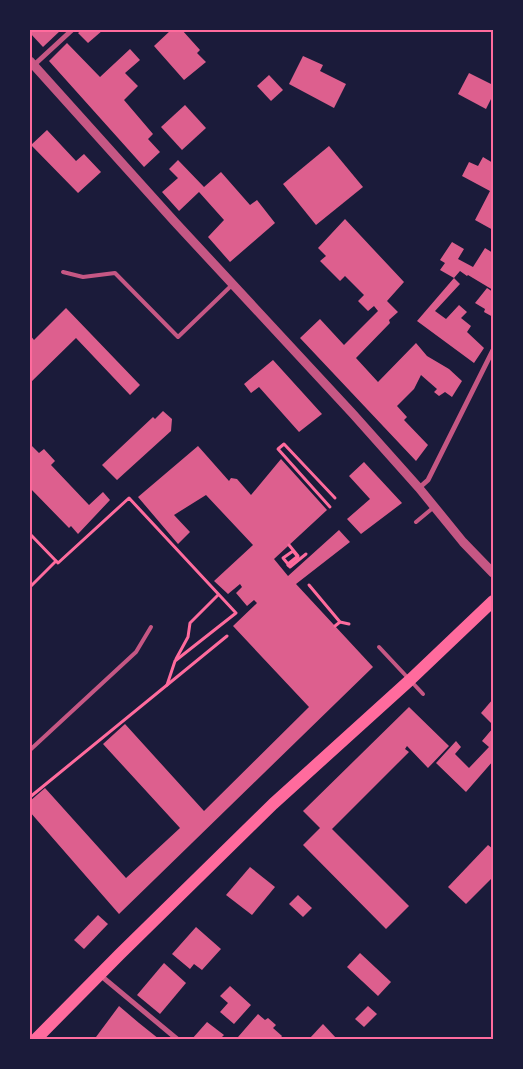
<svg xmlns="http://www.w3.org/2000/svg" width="523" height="1069" font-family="Raleway,sans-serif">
<rect width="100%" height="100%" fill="#1b1b3a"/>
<g fill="#dd5f8e">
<polygon points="30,30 61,30 43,47 30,33"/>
<polygon points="82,30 103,30 88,43 78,33"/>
<polygon points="171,30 182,30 200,50 197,53 206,62 184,80 154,46"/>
<polygon points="67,43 100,77 130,49 140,60 125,73 138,86 124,100 153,134 148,139 160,152 144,167 49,61"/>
<polygon points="303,56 323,65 320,71 346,84 334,108 289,84"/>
<polygon points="469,73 493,85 493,95 486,109 458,94"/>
<polygon points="269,75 283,90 271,101 257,86"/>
<polygon points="185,105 206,128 182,150 161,127"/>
<polygon points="47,130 76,161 84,154 101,172 78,193 31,145"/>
<polygon points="329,146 363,187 316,225 283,184"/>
<polygon points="483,157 493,163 493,230 475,220 490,191 462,176 469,162 478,166"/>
<polygon points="178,160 204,187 221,172 250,205 257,200 275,223 230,262 208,237 224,220 199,192 179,211 162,192 178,178 169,169"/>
<polygon points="345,219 404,282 387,301 398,312 389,320 390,323 356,358 378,382 416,343 427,356 449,369 462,381 452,397 445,392 439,396 434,392 437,389 421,375 414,389 397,406 407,417 404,420 428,445 416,461 300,338 320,319 344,345 378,311 374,306 368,311 358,301 364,295 345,276 340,281 320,261 326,256 318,248"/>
<polygon points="452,242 464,249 458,259 473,267 485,248 493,253 493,290 468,275 467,276 460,271 454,278 460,284 435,311 446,319 459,305 467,312 461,318 471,326 467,332 484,348 474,363 417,321 454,278 440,270 445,263 440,260"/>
<polygon points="487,288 493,292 493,317 484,312 485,309 475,303"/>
<polygon points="66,308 140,385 130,395 76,338 30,383 30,335 34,340"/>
<polygon points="273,360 322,414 299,432 259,387 251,393 244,384"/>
<polygon points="163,411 172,419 171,431 117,480 102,465 153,417 155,419"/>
<polygon points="30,444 39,453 44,449 55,461 51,465 89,505 103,492 110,500 78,534 71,526 69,528 30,488"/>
<polygon points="198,446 229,481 231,478 237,479 251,495 281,459 327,510 274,559 288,576 339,530 350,542 296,584 373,667 119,914 30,812 30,801 45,788 126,878 180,828 103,744 125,724 204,811 309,707 233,626 257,603 254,600 247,606 236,593 242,587 240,584 228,594 214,581 253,545 206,495 174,515 190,532 178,544 138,497"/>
<polygon points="364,462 402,503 361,534 347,519 370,499 349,476"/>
<polygon points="493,699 493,725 481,713"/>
<polygon points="409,707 449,746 428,768 407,746 405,749 409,752 332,829 409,906 386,929 303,845 320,828 303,811"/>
<polygon points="493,728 493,761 466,792 436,763 456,741 461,747 455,754 469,768 489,747 482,741"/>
<polygon points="488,845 493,849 493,877 466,904 448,887"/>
<polygon points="250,867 275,887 252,915 226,895"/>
<polygon points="298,895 312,908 303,917 289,904"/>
<polygon points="98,915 108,924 84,949 74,940"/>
<polygon points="196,927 221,949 202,970 194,964 190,969 172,954"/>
<polygon points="360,953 391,982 378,996 347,967"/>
<polygon points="164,963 186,983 160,1014 137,995"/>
<polygon points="230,986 251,1005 234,1024 220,1012 228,1003 220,996"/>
<polygon points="119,1006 139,1023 159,1039 98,1039 96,1037"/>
<polygon points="368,1006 377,1014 364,1027 355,1019"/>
<polygon points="258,1014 265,1020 268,1018 276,1025 273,1028 282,1036 280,1039 241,1039 238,1037"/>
<polygon points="207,1022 224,1035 220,1039 192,1039"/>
<polygon points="323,1024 337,1039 309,1039"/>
</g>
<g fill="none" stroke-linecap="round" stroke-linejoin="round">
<g stroke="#ff6b9d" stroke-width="3">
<polyline points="330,507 278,449 284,444 335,498"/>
<polyline points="30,534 58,563 129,498 236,613 175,661 167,685"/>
<polyline points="288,565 298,557 293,551 283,558 288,564 298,556 289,545"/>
<polyline points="288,565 290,567 306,554"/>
<polyline points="309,585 340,622 349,624"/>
<polyline points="30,587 56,561"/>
<polyline points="335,626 340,622"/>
<polyline points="176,659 188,637 190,623 218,595"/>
<polyline points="30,797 227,636"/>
</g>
<g stroke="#c65784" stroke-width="4">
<polyline points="63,272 83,277 115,273 178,337 232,285"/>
<polyline points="416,522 434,507"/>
<polyline points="379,647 423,694"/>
<polyline points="30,750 136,652 151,627"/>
</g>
<g stroke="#c65784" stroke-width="5">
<polyline points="34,65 72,30"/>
<polyline points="419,488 428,480 493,350"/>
<polyline points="100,975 177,1039"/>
</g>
<polyline stroke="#c65784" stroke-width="9" points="30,61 174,221 353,414 419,488 463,542 493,573"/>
<polyline stroke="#ff6b9d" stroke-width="12" points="36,1039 120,954 273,804 410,680 493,601"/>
</g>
<rect width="523" height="1069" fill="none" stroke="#1b1b3a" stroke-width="62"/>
<rect x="31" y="31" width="461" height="1007" fill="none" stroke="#ff6b9d" stroke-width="2"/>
</svg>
